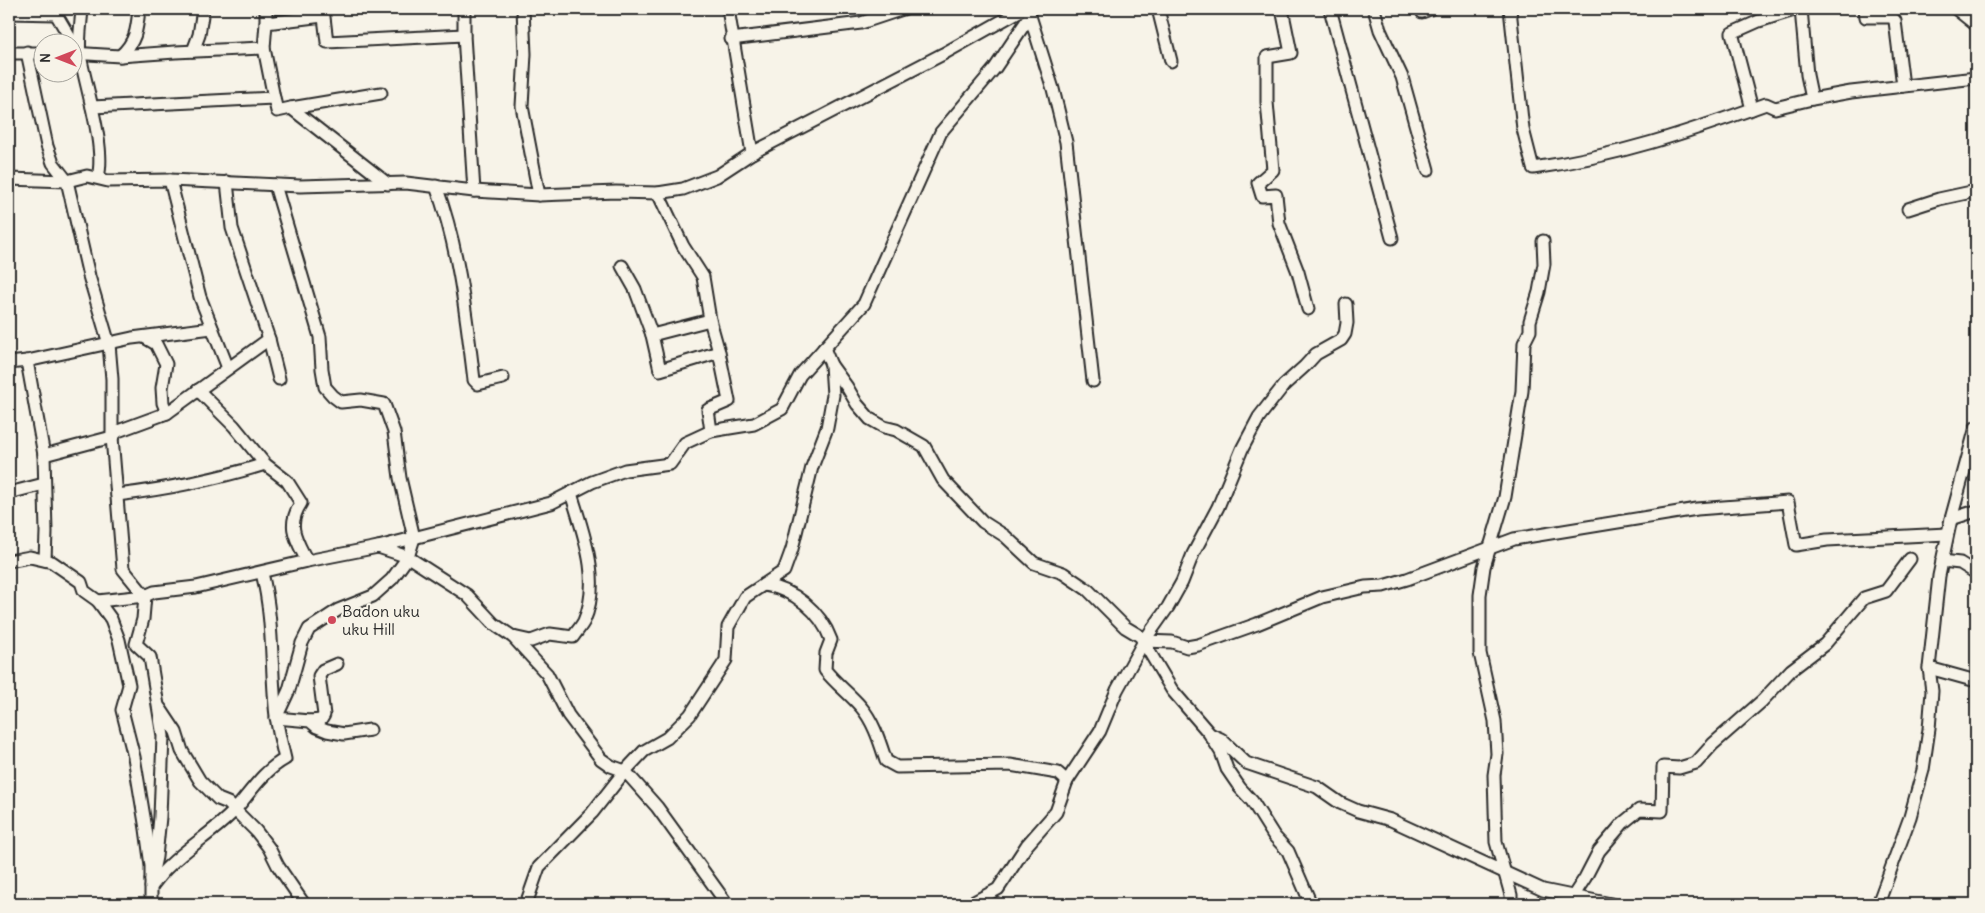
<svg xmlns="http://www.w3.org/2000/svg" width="1985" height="913" font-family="Delius,sans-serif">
<rect width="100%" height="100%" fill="#f7f3e8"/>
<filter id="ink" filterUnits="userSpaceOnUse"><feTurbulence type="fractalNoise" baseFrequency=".02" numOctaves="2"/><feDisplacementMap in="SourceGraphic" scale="10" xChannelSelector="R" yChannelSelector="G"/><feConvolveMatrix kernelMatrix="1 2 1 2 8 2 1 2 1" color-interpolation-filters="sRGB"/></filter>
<g filter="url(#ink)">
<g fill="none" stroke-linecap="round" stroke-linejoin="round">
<g stroke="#2b2b2b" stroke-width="15">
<g id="minor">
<path d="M82 9C81 24 78 40 80 55 86 88 106 148 98 177"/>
<polyline points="323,9 327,42 464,35"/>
<polyline points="464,9 464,35 474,191"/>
<polyline points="523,9 525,54 522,106 539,195"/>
<polyline points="728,9 752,153"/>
<polyline points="1158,9 1171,61"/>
<polyline points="1282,9 1291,53 1267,57 1267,102 1273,170 1258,183 1262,196 1276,195 1279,223 1298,272 1308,309"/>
<polyline points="1330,9 1392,238"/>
<polyline points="1374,9 1380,30 1402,77 1428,170"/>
<polyline points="1421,9 1422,12 1430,9"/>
<path d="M1510 9 1523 129 1533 168C1615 157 1688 132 1766 104L1775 108 1812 99"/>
<polyline points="1801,9 1807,75 1812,99 1851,92 1976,78"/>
<polyline points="1956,9 1976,25"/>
<polyline points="1865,10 1866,17 1892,17 1895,21 1903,86"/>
<polyline points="9,13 56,14 56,9"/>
<polyline points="56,14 79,53"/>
<polyline points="1030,16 1053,89 1066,142 1093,381"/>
<polyline points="266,23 266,9"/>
<polyline points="731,39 861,23 903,9"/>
<polyline points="193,51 199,35 203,9"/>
<polyline points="27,52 47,146 53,163 67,181 89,276 109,344 112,379 112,437 123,569 145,596 98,601 111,619 119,640 129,685 122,710 134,757 146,829 151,866 151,904"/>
<polyline points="9,53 42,53"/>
<polyline points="72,53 120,56 175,52 264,48 266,23 323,16"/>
<path d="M120 56C136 42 137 29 139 9"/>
<polyline points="274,98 277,111 291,108 388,184"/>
<polyline points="92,107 274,98 264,48"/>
<polyline points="291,108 381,93"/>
<polyline points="1752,109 1732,33 1759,21 1797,9"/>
<polyline points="9,179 67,181 87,176 108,181 170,180 300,186 406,183 474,191 539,195 616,192 658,193 683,189 717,176 752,153 943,54 1023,9"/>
<polyline points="170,180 200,297 228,368"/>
<polyline points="227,182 232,228 269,339 279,379"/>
<polyline points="275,185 320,337 322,369 325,387 333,396 341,402 361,400 384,404 394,432 400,478 414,538 408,557 392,579 373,596 338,610 309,629 302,643 289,690 276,718 310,721 317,727 327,731 344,734 370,730"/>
<path d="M436 186C459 248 466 315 474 380L478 384 503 378"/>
<polyline points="658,193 683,246 703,277 710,320 719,352 729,401 708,410 711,431"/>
<polyline points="1908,209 1939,199 1976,191"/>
<polyline points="622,266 635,289 652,335 710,320"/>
<polyline points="652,335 660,370 719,352"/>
<polyline points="144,337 156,344 166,364 162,388 163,403 167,413"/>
<polyline points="27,361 44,455 46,532 45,560"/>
<polyline points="9,363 27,361 132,338 212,328"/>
<polyline points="831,365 847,387 857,404 870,419 884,427 896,430 924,446 943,480 983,522 1005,536 1034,563 1063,573 1088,590 1125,627 1140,636 1172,690 1209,733 1221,752 1227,769 1240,788 1252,801 1274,836 1288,851 1311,904"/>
<path d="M198 390 234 426 265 464 287 481 301 503C286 526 296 539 307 561"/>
<polyline points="44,455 112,437 118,431 167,413 269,339"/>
<polyline points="9,493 44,484"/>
<path d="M117 495C167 489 217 479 265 464"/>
<polyline points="1951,519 1976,511"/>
<polyline points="378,547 551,503 592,482 625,470 670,464 685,443 711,431 754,424 782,409 800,375 864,304 941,132 995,68 1030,16 1027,9"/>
<polyline points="9,561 30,557 52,562 81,582 84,591 98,601"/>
<polyline points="1942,561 1960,563 1976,573"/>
<path d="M764 585C794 589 821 612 831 640L826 653 825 670C836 684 850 694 861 707 874 722 880 743 886 761L897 767 1010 765 1058 773 1067 781"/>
<path d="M513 637 531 641 550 634 573 637C576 632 581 627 584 621 602 580 583 533 571 493"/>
<polyline points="1144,641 1172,642 1187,647 1198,645 1257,624 1322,597 1365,587 1383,586 1407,579 1514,539 1697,509 1788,502 1796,545 1827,540 1947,534"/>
<polyline points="1929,668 1976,681"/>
<polyline points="160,708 176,732 182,751 200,781 218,799 228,803 256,831 269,848 278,866 304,904"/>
<polyline points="310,721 321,720 324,715 319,676 323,670 337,664"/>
<polyline points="1212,735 1221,739 1246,763 1317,787 1340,803 1358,811 1391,820 1543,890 1611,904"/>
<polyline points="151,880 156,857 160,817 163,736 150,657 136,644 143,619 145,596 154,592 196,587 307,561 378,547 408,557 467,595 494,624 513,637 547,674 568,715 601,759 611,766 625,771 657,807 727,904"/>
<path d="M151 887C157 880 162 872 169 866 189 846 214 832 234 811 250 793 263 771 285 759 281 741 276 724 275 706 271 661 273 616 262 573"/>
<polyline points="526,904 539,867 592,813 625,771 644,751 667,738 690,715 726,660 728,627 745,597 784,571 792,549 812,467 827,428 833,395 831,365 824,348"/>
<polyline points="970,904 998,889 1027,845 1056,812 1067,781 1100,731 1117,690 1144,641 1168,607 1182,582 1193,554 1218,507 1242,449 1259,417 1284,385 1305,366 1316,354 1341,340 1345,334 1347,323 1346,304"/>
<polyline points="1511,904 1511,895 1496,842 1494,775 1497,754 1495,721 1480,653 1480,595 1484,567 1505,497 1522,391 1524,343 1530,331 1530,321 1539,292 1544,264 1543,241"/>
<polyline points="1568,904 1585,878 1599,851 1623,823 1639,810 1662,811 1663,767 1679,768 1696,763 1713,744 1762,701 1791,670 1825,644 1864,598 1886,591 1910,559"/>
<polyline points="1878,904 1910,817 1923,770 1929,729 1932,691 1929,668 1939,576 1951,519 1976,427"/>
</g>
</g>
<use href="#minor" stroke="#f7f3e8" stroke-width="11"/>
</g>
</g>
<circle fill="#d1495b" stroke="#f7f3e8" stroke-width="2" cx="332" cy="620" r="5"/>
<g text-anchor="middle" stroke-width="4" stroke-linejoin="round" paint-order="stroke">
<g font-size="16" fill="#2b2b2b" stroke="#f7f3e8" text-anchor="start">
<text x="342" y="617">Badon uku<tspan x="342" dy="18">uku Hill</tspan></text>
</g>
</g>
<rect width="1985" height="913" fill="none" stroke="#f7f3e8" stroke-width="30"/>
<rect x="15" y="15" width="1955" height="883" fill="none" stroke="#2b2b2b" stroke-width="2" filter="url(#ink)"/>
<g transform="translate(58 58) rotate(270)"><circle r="24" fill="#f7f3e8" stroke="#a5a39c"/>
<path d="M0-4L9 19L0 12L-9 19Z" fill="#d1495b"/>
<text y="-8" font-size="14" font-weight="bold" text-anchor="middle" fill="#2b2b2b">N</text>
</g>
</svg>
